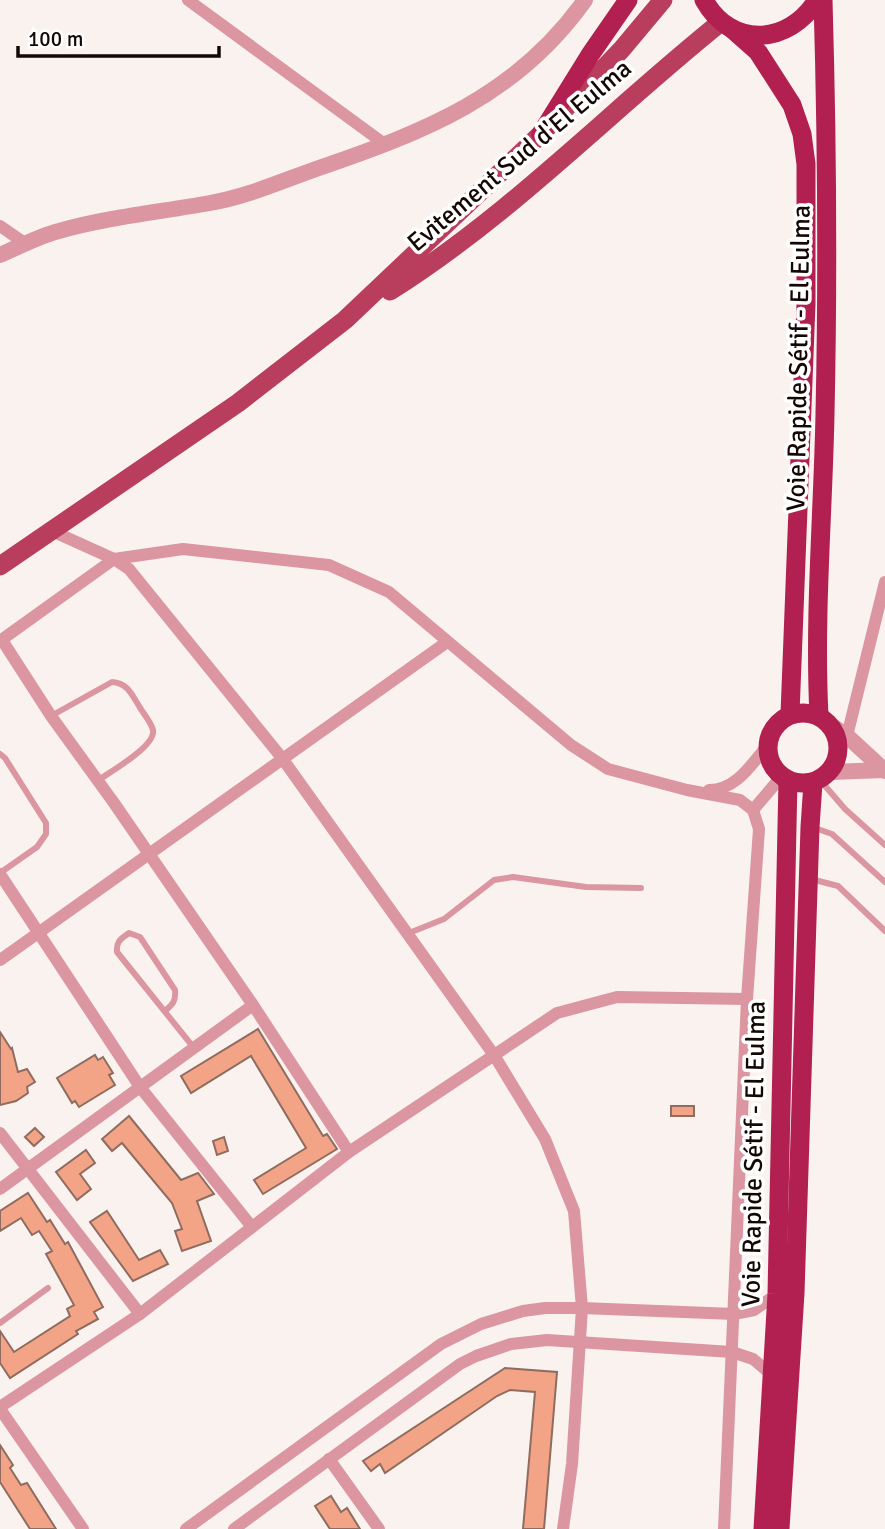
<svg xmlns="http://www.w3.org/2000/svg" width="885" height="1529" font-family="Signika,sans-serif">
<rect width="100%" height="100%" fill="#faf2ef"/>
<g fill="#f3a487" stroke="#8f6c5f" stroke-width="2">
<polygon points="258,1029 323,1136 327,1134 337,1149 263,1194 254,1180 306,1148 251,1056 191,1093 181,1076"/>
<polygon points="0,1032 11,1049 12,1048 18,1072 27,1069 35,1082 27,1087 28,1093 16,1101 0,1105"/>
<polygon points="95,1055 98,1060 103,1057 113,1073 109,1075 115,1085 79,1107 75,1101 72,1103 57,1078"/>
<rect x="671" y="1106" width="23" height="10"/>
<polygon points="129,1116 181,1180 198,1173 214,1194 197,1201 211,1241 182,1251 175,1231 182,1229 172,1203 122,1143 112,1151 102,1139"/>
<polygon points="35,1128 44,1137 34,1146 25,1137"/>
<polygon points="224,1137 228,1151 217,1155 213,1141"/>
<polygon points="86,1150 95,1163 80,1174 91,1189 77,1200 56,1172"/>
<polygon points="28,1193 47,1222 50,1220 65,1244 68,1242 103,1307 94,1312 98,1319 76,1331 78,1334 10,1378 0,1363 0,1331 14,1352 70,1316 67,1309 74,1305 46,1254 52,1251 39,1231 32,1235 21,1218 0,1231 0,1211"/>
<polygon points="107,1211 139,1260 160,1250 168,1264 133,1281 90,1222"/>
<polygon points="505,1368 557,1372 544,1529 523,1529 535,1392 510,1390 497,1396 385,1473 380,1464 371,1471 363,1461"/>
<polygon points="0,1445 13,1465 10,1468 21,1485 27,1483 56,1529 30,1529 0,1482"/>
<polygon points="331,1496 341,1512 347,1508 360,1529 330,1529 315,1506"/>
</g>
<g fill="none" stroke-linecap="round" stroke-linejoin="round">
<g stroke="#db96a1" stroke-width="6">
<path d="M51 716 112 682C127 683 131 693 139 706 143 713 151 722 153 730 156 746 110 772 97 781"/>
<polyline points="0,754 5,758 46,823 46,834 37,847 0,873"/>
<polyline points="820,780 845,809 885,845"/>
<polyline points="812,827 832,834 885,882"/>
<polyline points="811,879 838,886 885,931"/>
<polyline points="409,933 444,919 494,880 513,877 586,887 641,888"/>
<path d="M165 1011C173 1004 176 1001 175 990L140 937 129 933C121 939 116 941 117 952L194 1048"/>
<polyline points="0,1323 48,1288"/>
</g>
<g stroke="#db96a1" stroke-width="12">
<polyline points="188,0 386,145"/>
<polyline points="0,226 26,244"/>
<polyline points="52,531 114,559 183,549 329,565 389,592 571,745 608,769 687,790 740,800 753,810 759,829 747,999 617,997 557,1013 349,1152"/>
<polyline points="0,641 114,559 129,569 282,758 494,1055 545,1139 574,1211 582,1308 572,1464 563,1529"/>
<polyline points="847,736 885,582"/>
<path d="M709 790C736 790 751 765 767 746"/>
<polyline points="753,810 781,777"/>
<polyline points="0,874 140,1087 252,1227"/>
<polyline points="0,960 447,642"/>
<polyline points="0,1133 140,1314"/>
<polyline points="0,1189 253,1005"/>
<polyline points="0,1407 140,1314 349,1152 253,1005 114,803 51,716 2,640"/>
<polyline points="0,1409 83,1529"/>
<polyline points="329,1459 379,1529"/>
<polyline points="186,1529 441,1344 481,1324 523,1311 545,1308 582,1308 734,1314 754,1310 777,1294"/>
<polyline points="234,1529 460,1364 476,1356 511,1344 547,1340 732,1352 753,1359 772,1375"/>
<polyline points="724,1529 747,999"/>
</g>
<g stroke="#db96a1" stroke-width="16">
<path d="M0 255C19 247 39 236 59 231 109 217 160 212 210 203 246 197 282 181 316 169 424 132 516 97 585 0"/>
<polyline points="828,723 847,736 885,771"/>
<polyline points="830,772 885,770"/>
</g>
<g stroke="#b93d5d" stroke-width="19">
<path d="M390 291C511 215 610 111 721 22"/>
<polyline points="0,566 238,403 345,320 541,134 622,49 663,0"/>
</g>
<g stroke="#b12051" stroke-width="19">
<path d="M704 0C731 49 789 45 817 0"/>
<polyline points="732,29 758,52 792,105 802,134 806,164 806,304 790,714"/>
<polyline points="541,134 590,55 628,0"/>
<circle cx="803" cy="748" r="35"/>
<path d="M819 716C814 615 823 515 825 414 828 276 827 138 823 0"/>
<polyline points="763,1529 777,1294 788,780"/>
<polyline points="780,1529 795,1293 810,827 813,783"/>
</g>
</g>
<g text-anchor="middle" stroke-width="7" stroke-linejoin="round" paint-order="stroke">
<g font-size="26" fill="#140804" stroke="#fff">
<text transform="translate(519 155) rotate(-40)" y="9">Evitement Sud d'El Eulma</text>
<text transform="translate(798 358) rotate(-89)" y="9">Voie Rapide Sétif - El Eulma</text>
<text transform="translate(753 1154) rotate(-89)" y="9">Voie Rapide Sétif - El Eulma</text>
</g>
</g>
<path d="M18 46v10h201v-10" fill="none" stroke="#140804" stroke-width="3.5"/>
<text x="28" y="46" font-size="21" fill="#140804" stroke="#ffffff" stroke-width="5" paint-order="stroke">100 m</text>
</svg>
